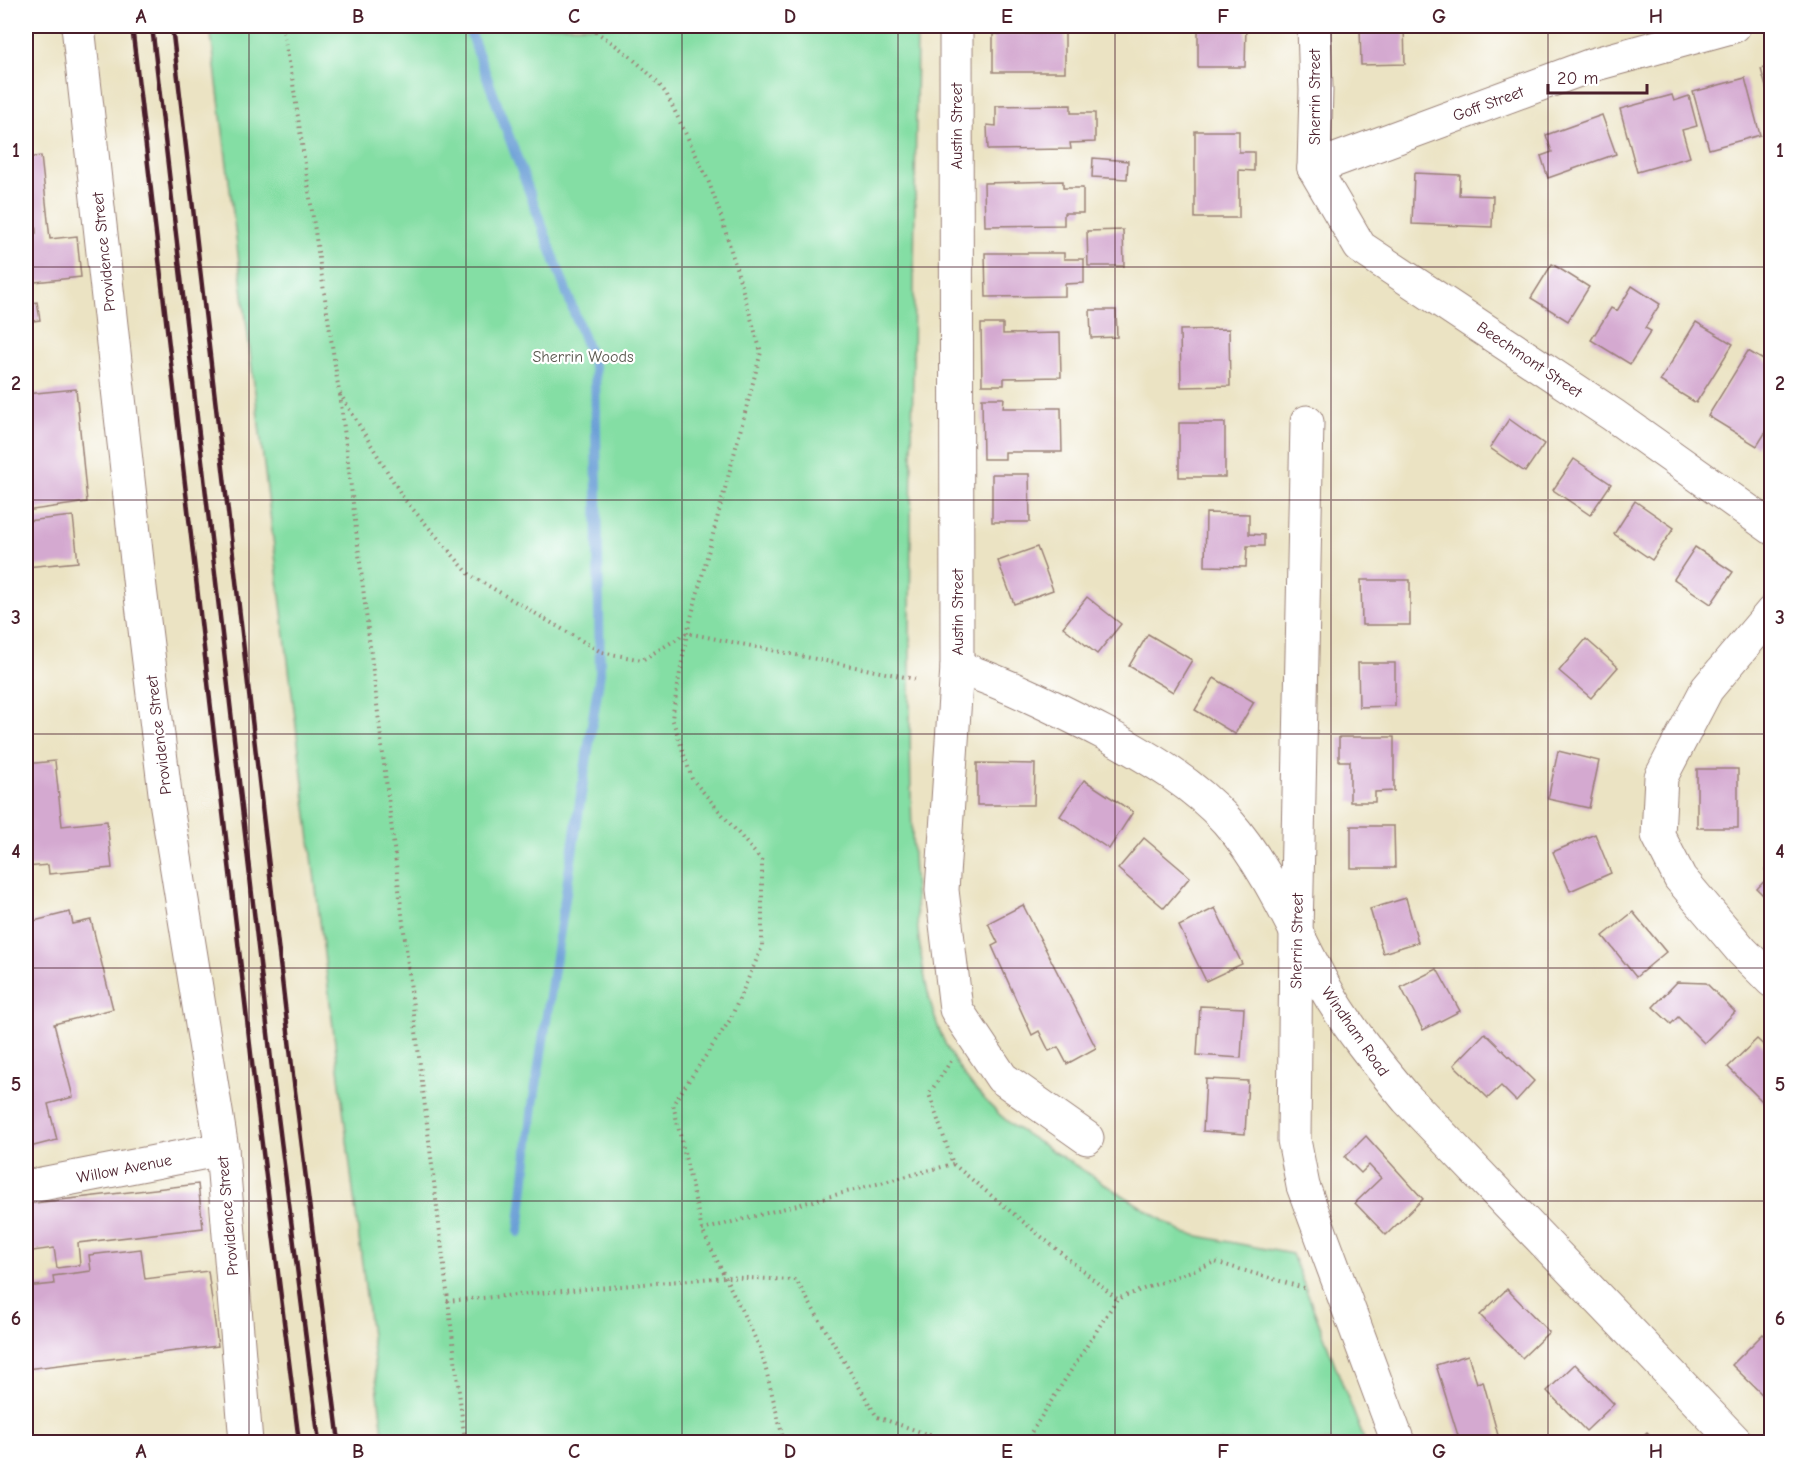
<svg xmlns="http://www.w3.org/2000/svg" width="1797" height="1468" font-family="'Comic Neue',sans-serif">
<rect width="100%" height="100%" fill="#fff"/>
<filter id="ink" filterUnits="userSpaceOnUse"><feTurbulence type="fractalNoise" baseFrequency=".0167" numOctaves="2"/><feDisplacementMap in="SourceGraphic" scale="12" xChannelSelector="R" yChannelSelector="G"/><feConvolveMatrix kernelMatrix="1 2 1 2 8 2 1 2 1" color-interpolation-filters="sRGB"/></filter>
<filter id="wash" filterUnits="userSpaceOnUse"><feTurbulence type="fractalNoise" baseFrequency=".008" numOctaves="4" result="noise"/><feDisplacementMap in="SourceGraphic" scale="24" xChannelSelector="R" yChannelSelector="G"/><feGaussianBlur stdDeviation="1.35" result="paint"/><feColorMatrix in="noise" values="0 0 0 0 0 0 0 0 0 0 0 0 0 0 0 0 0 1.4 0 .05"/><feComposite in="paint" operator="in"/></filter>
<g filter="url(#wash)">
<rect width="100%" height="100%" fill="#ebe3c3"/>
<path fill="#84dea4" stroke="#677e68" stroke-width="1.5" d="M210 26H917C915 223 912 420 910 617 910 696 909 776 913 855 916 910 918 966 935 1018 949 1063 978 1098 1014 1127L1183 1233 1292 1254 1365 1442H384Z"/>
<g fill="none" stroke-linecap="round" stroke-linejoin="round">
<polyline stroke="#699ed6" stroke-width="10" points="468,26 595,369 600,673 533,1105 519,1232"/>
</g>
<g id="blocks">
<g fill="#d4a9d0">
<polygon points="1198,26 1246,26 1245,67 1198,67"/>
<polygon points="1360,26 1404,26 1405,64 1361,65"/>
<polygon points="1065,33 1065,72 993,72 993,34"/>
<polygon points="1772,66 1772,105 1771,105 1761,69"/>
<polygon points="1745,78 1760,135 1709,149 1693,92"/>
<polygon points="1672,95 1674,101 1689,96 1697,126 1682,130 1690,157 1637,172 1620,109"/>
<polygon points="1071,105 1071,113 1095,113 1095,142 1070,143 1071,149 988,150 987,125 996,126 996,106"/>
<polygon points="1602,115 1616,154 1548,178 1541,156 1552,152 1546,135"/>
<polygon points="1195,131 1239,131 1239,152 1254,152 1254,171 1239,170 1239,218 1195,218"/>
<polygon points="41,156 50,239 77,236 81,277 26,283 26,234 36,233 32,188 26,189 26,158"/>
<polygon points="1093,158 1128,161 1127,179 1092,177"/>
<polygon points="1414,173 1460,175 1459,195 1493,196 1492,227 1412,224"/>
<polygon points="1063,181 1063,188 1083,188 1083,213 1064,213 1064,225 985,226 984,183"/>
<polygon points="1123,230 1124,266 1088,266 1087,231"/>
<polygon points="985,253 1064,253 1064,259 1084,259 1084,283 1065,284 1065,296 986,297"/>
<polygon points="1552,264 1589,287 1568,321 1531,298"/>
<polygon points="1632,286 1660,304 1645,328 1651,331 1630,364 1591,340 1611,308 1617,311"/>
<polygon points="37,302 40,320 26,322 26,304"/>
<polygon points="1090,310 1116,310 1117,337 1091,338"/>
<polygon points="1696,322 1733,344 1696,403 1660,381"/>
<polygon points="981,324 1003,324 1003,334 1060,333 1061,377 1004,378 1004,385 982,385"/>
<polygon points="1229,329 1230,386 1181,387 1180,330"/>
<polygon points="1748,351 1772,365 1772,422 1757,446 1708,416"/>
<polygon points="76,389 87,502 26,511 26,416 27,416 26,394"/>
<polygon points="982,398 1004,398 1003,408 1061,408 1062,452 1005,452 1005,459 983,459"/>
<polygon points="1509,419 1544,444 1525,472 1490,448"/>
<rect x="1179" y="423" width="46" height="54"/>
<polygon points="1574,459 1611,484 1590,515 1553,490"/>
<polygon points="992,474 1029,474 1030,522 992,522"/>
<polygon points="1635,501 1674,528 1652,560 1614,534"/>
<polygon points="1206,513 1249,514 1249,534 1264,535 1264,546 1247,546 1246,567 1205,566"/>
<polygon points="73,516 78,562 26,567 26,521"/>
<polygon points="1037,547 1053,590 1014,604 998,561"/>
<polygon points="1695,547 1733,572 1711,604 1674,579"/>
<polygon points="1361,580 1410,580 1410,625 1362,625"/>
<polygon points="1087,597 1121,624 1097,654 1063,627"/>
<polygon points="1148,634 1192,660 1173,692 1129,666"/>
<polygon points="1586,639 1618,667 1591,698 1559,671"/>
<polygon points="1358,663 1395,663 1395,706 1359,707"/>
<polygon points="1214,678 1254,702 1235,734 1195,710"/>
<polygon points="1339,737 1394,737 1394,791 1375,792 1375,802 1350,802 1350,761 1339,761"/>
<polygon points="1558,751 1599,761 1589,808 1548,799"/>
<polygon points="55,761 62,826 107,821 112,868 49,874 48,865 26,867 26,764"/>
<polygon points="977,763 1035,764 1034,805 977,805"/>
<rect x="1697" y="769" width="41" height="59"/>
<polygon points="1084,780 1133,812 1109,849 1060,816"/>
<polygon points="1351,826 1394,826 1395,868 1351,868"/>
<polygon points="1595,834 1611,873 1570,891 1553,852"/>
<polygon points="1144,838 1190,877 1164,908 1118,869"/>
<polygon points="1772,864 1772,904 1757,889 1770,875 1765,870"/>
<polygon points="1406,898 1418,942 1383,953 1370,909"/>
<polygon points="1023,905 1096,1048 1067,1064 1058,1047 1049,1051 1039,1031 1032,1035 992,946 998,943 988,923"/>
<polygon points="1215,908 1242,964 1206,981 1179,926"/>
<polygon points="70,912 73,924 91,920 113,1009 54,1024 73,1097 48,1104 57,1140 26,1148 26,923"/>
<polygon points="1633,912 1666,952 1636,977 1603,936"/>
<polygon points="1437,969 1460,1011 1423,1030 1401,987"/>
<polygon points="1677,982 1706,983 1735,1012 1704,1043 1678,1017 1671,1024 1653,1007"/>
<polygon points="1200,1006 1244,1008 1241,1058 1197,1055"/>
<polygon points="1485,1033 1534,1081 1516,1101 1501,1086 1488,1098 1454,1065"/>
<polygon points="1757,1039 1772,1053 1772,1101 1767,1106 1728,1067"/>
<polygon points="1206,1079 1248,1081 1245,1134 1203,1131"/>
<polygon points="1366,1136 1423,1199 1386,1235 1355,1203 1381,1178 1369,1165 1361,1173 1345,1157"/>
<polygon points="198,1184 203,1228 78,1243 80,1265 57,1268 54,1248 26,1252 26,1204"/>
<polygon points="141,1249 145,1279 208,1271 218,1346 26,1369 26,1287 54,1284 53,1276 91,1271 89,1255"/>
<polygon points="1507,1289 1549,1332 1522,1358 1480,1315"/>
<polygon points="1763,1334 1772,1342 1770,1402 1732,1365"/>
<polygon points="1468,1355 1477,1383 1483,1381 1499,1439 1505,1438 1507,1442 1460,1442 1436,1365"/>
<polygon points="1575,1364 1614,1404 1586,1431 1547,1391"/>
<polygon points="1647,1432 1657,1442 1636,1442"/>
</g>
</g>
</g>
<g filter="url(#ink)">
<use href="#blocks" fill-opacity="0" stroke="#9a8177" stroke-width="1.5"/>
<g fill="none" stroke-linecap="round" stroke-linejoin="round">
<g stroke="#9a8177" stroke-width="35">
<g id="minor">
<polyline points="78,26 140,588 166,801 222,1149 246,1442"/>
<polyline points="956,26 957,667 942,890 956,1009 1002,1078 1087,1138"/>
<polyline points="1314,168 1360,247 1613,415 1772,528"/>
<polyline points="1314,168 1592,65 1734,26"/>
<polyline points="1314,168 1316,90 1314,26"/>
<polyline points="1307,422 1296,933 1294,1140 1303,1186 1398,1442"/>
<polyline points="1772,612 1707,689 1661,777 1658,835 1680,878 1742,951 1772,981"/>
<path d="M957 667C1010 685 1056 708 1106 734 1149 758 1194 784 1227 821 1269 869 1294 931 1324 986 1347 1027 1377 1063 1407 1099L1736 1442"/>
<polyline points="26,1187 222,1149"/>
</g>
</g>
<g stroke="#9a8177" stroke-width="4" stroke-dasharray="1.5 4.5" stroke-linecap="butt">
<polyline points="282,26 292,77 339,392 404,499 470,575 601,652 642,660 687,633 915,679"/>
<path d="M585 26C611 39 651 71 667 95L708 180 720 213 761 352 687 633 672 718 692 779 762 861V947L730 1020 673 1104 702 1230 761 1350 784 1442"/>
<polyline points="340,395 465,1442"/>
<polyline points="951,1061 929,1094 953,1164 1117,1299 1215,1262 1304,1288"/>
<polyline points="702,1230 953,1164"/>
<polyline points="447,1301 725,1277 796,1280 877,1417 950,1442"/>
<polyline points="1025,1442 1117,1299"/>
</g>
<use href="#minor" stroke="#fff" stroke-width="33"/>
<g stroke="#4a1f2b" stroke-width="4.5">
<polyline points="132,26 254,1080 299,1442"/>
<polyline points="152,26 273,1077 319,1442"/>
<polyline points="172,26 293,1075 339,1442"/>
</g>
</g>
</g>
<path fill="none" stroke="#4a1f2b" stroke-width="1.5" stroke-opacity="0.55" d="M249 26V1442M466 26V1442M682 26V1442M898 26V1442M1115 26V1442M1331 26V1442M1548 26V1442M26 267H1772M26 500H1772M26 734H1772M26 968H1772M26 1201H1772"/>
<g text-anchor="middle" stroke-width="4.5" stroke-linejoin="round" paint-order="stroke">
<g font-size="16" fill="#4a1f2b" stroke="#fff">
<text transform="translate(1314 97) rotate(-90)" y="6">Sherrin Street</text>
<text transform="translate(1488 103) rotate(-20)" y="6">Goff Street</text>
<text transform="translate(956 126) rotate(-90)" y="6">Austin Street</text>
<text transform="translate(103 252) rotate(-96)" y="6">Providence Street</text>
<text transform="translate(1530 359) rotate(34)" y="6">Beechmont Street</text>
<text transform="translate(957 612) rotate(-90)" y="6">Austin Street</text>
<text transform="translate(158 735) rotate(-97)" y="6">Providence Street</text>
<text transform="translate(1296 941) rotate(-89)" y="6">Sherrin Street</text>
<text transform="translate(1356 1031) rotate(55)" y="6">Windham Road</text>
<text transform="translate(124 1168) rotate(-11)" y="6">Willow Avenue</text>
<text transform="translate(227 1216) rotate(-95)" y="6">Providence Street</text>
</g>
<g font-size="16" fill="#5b584f" stroke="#fff">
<text x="583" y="362">Sherrin Woods</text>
</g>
</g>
<rect width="1797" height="1468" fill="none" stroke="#fff" stroke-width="66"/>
<path d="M1548 84v9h99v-9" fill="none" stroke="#4a1f2b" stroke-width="3"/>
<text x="1557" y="84" font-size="18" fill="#4a1f2b" stroke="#ffffff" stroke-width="4.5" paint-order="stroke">20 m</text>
<rect x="33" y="33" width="1731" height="1402" fill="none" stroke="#4a1f2b" stroke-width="2"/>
<g font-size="20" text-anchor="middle" font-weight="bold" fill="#4a1f2b">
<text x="141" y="23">A</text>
<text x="358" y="23">B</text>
<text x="574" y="23">C</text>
<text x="790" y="23">D</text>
<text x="1007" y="23">E</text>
<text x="1223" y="23">F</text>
<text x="1439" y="23">G</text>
<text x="1656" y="23">H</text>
<text x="16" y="157">1</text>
<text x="1780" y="157">1</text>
<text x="16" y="390">2</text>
<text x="1780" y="390">2</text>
<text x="16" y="624">3</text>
<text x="1780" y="624">3</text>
<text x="16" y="858">4</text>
<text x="1780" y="858">4</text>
<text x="16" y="1091">5</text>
<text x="1780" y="1091">5</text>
<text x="16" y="1325">6</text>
<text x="1780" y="1325">6</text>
<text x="141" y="1458">A</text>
<text x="358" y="1458">B</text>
<text x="574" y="1458">C</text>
<text x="790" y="1458">D</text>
<text x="1007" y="1458">E</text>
<text x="1223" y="1458">F</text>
<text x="1439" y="1458">G</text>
<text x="1656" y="1458">H</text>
</g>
</svg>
